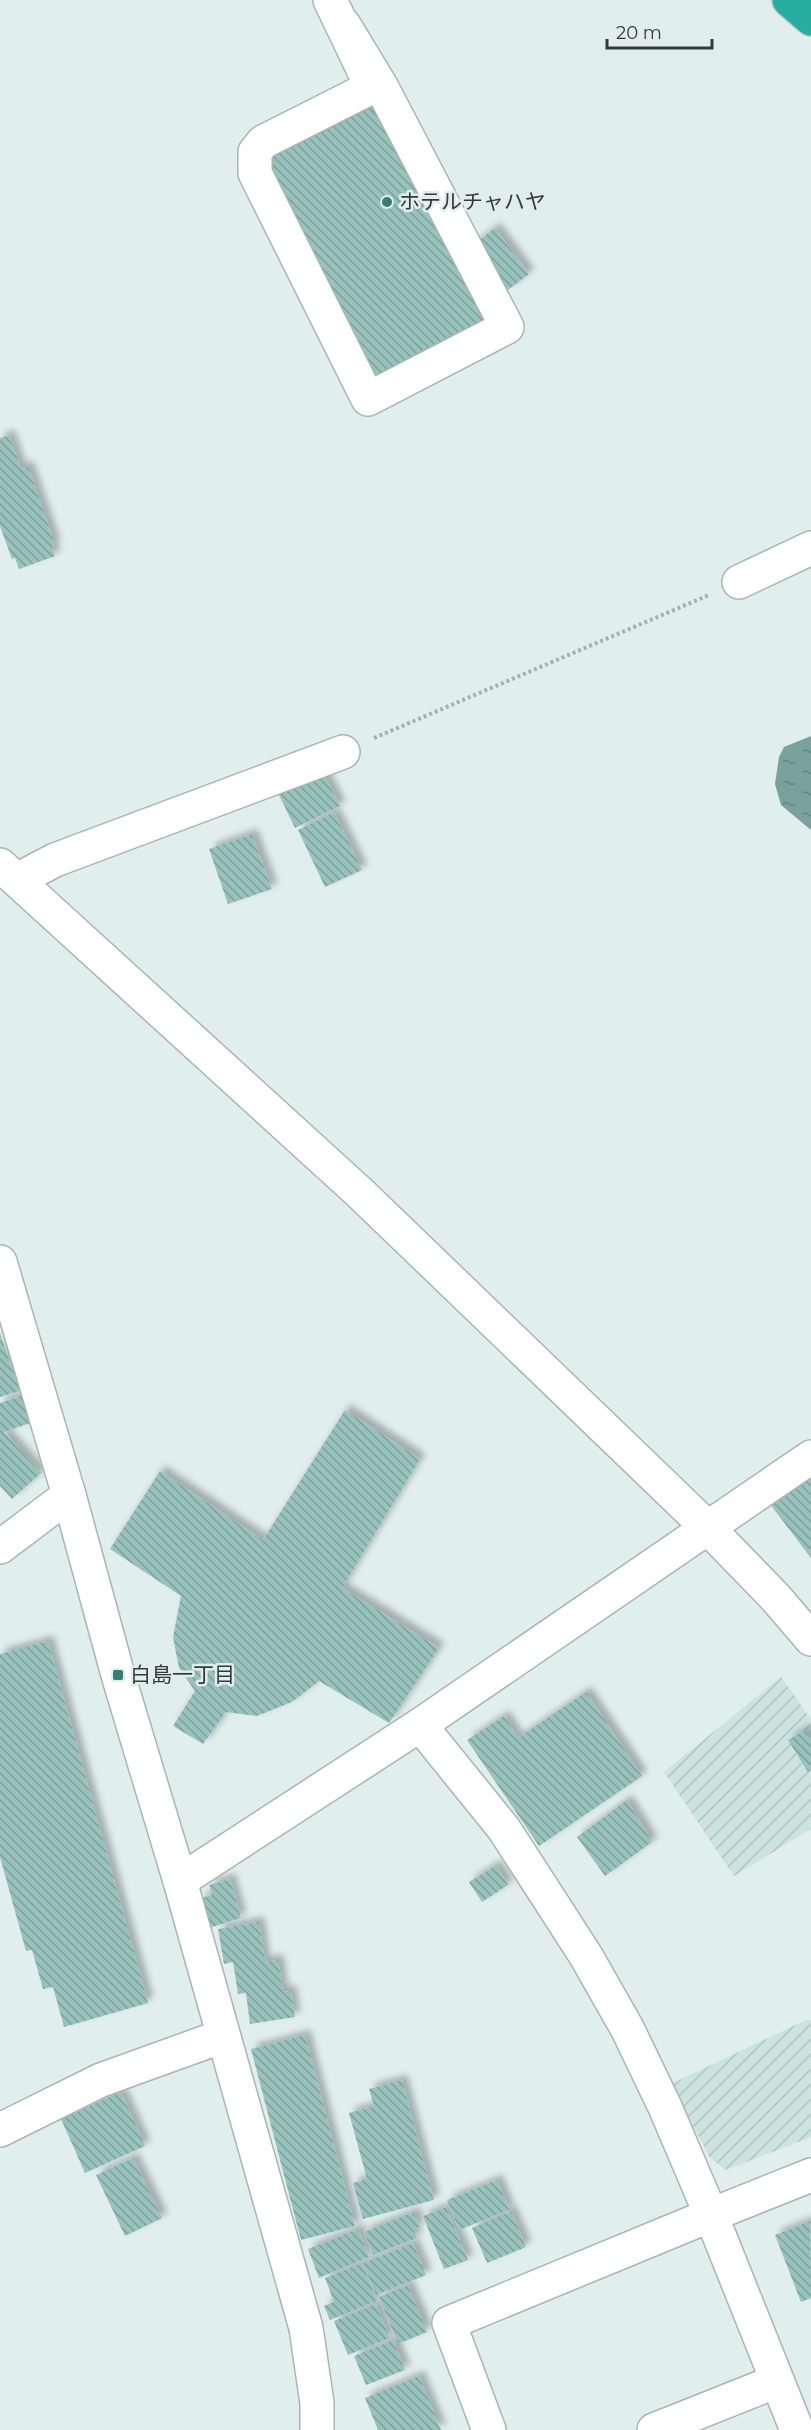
<svg xmlns="http://www.w3.org/2000/svg" width="811" height="2430" font-family="Montserrat,'Noto Sans JP',sans-serif">
<defs>
<pattern id="industrial-furrows" width="10" height="10" patternUnits="userSpaceOnUse" patternTransform="scale(1.5)"><rect width="10" height="10" fill="#cce3e0"/><path d="M-1 1l2-2M0 10L10 0M9 11l2-2" fill="none" stroke="#b0c4c1"/></pattern>
<pattern id="water-ripples" width="26" height="14" patternUnits="userSpaceOnUse" patternTransform="scale(1.5)"><rect width="26" height="14" fill="#79a29d"/><path d="M2 4q2-2 4 0t4 0M15 11q2-2 4 0t4 0" fill="none" stroke="#648581"/></pattern>
<pattern id="building-back-hatch" width="6" height="6" patternUnits="userSpaceOnUse" patternTransform="scale(1.5)"><rect width="6" height="6" fill="#98c3bd"/><path d="M-1 5l2 2M0 0l6 6M5-1l2 2" fill="none" stroke="#7d9f9b"/></pattern>
<filter id="shadow"><feDropShadow dx="5.5" dy="-5.5" stdDeviation="3" flood-color="#0004"/></filter>
</defs>
<rect width="100%" height="100%" fill="#e0eeec"/>
<g fill="url(#industrial-furrows)">
<polygon points="781,1677 811,1719 811,1829 734,1876 664,1772"/>
<polygon points="806,2020 811,2020 811,2137 726,2170 710,2158 671,2084"/>
</g>
<polygon fill="url(#water-ripples)" points="811,736 811,830 781,805 775,784 779,757 784,747"/>
<g fill="url(#building-back-hatch)" filter="url(#shadow)">
<polygon points="372,100 488,329 376,385 260,157"/>
<polygon points="495,228 529,274 508,290 474,244"/>
<polygon points="9,435 21,469 28,466 55,545 52,546 55,556 19,569 15,558 12,559 0,526 0,438"/>
<polygon points="321,769 340,806 295,828 277,791"/>
<polygon points="334,812 362,870 325,887 298,830"/>
<polygon points="252,834 272,889 228,904 209,849"/>
<polygon points="0,1333 20,1391 0,1397"/>
<polygon points="26,1394 36,1421 4,1432 41,1473 12,1499 0,1486 0,1403"/>
<polygon points="345,1410 420,1459 342,1588 439,1648 389,1723 319,1681 292,1702 257,1716 226,1712 203,1744 173,1726 195,1691 179,1668 173,1637 181,1596 110,1549 160,1471 263,1540"/>
<polygon points="811,1472 811,1558 770,1504"/>
<polygon points="48,1641 148,2003 64,2027 53,1987 43,1989 32,1950 26,1951 0,1857 0,1654"/>
<polygon points="586,1692 642,1776 539,1846 467,1740 504,1716 518,1738"/>
<polygon points="805,1730 811,1740 811,1770 808,1772 788,1740"/>
<polygon points="627,1800 652,1842 605,1876 577,1837"/>
<polygon points="496,1865 508,1885 482,1902 469,1882"/>
<polygon points="230,1879 241,1918 209,1928 200,1898 212,1895 209,1885"/>
<polygon points="259,1922 265,1962 278,1960 283,1992 291,1991 295,2017 250,2024 246,1993 238,1994 233,1962 224,1964 218,1929"/>
<polygon points="305,2035 355,2226 301,2240 251,2049"/>
<polygon points="402,2080 434,2200 363,2219 353,2183 367,2179 349,2113 374,2106 369,2089"/>
<polygon points="121,2092 145,2146 85,2173 61,2119"/>
<polygon points="133,2158 162,2218 125,2236 96,2175"/>
<polygon points="497,2180 509,2210 459,2230 447,2200"/>
<polygon points="446,2207 468,2260 444,2269 423,2216"/>
<polygon points="511,2211 526,2247 487,2263 472,2228"/>
<polygon points="414,2212 420,2227 413,2229 417,2238 373,2255 364,2232"/>
<polygon points="810,2221 811,2298 801,2302 775,2235"/>
<polygon points="358,2229 369,2257 319,2278 308,2249"/>
<polygon points="413,2243 426,2275 376,2295 363,2263"/>
<polygon points="362,2263 377,2301 330,2320 324,2306 334,2302 325,2278"/>
<polygon points="408,2285 427,2332 398,2344 379,2297"/>
<polygon points="376,2304 390,2338 348,2355 334,2321"/>
<polygon points="393,2340 405,2370 366,2385 354,2356"/>
<polygon points="419,2376 441,2430 378,2430 365,2398"/>
</g>
<g fill="none" stroke-linecap="round" stroke-linejoin="round">
<g stroke="#a7b5b3" stroke-width="36">
<g id="minor">
<polyline points="330,0 365,73 368,84 366,90 263,142 255,152 255,173 368,399 507,327 381,86 344,25"/>
<polyline points="739,582 811,548"/>
<polyline points="0,865 359,1192 708,1528 775,1597 811,1639"/>
<polyline points="17,880 55,860 343,752"/>
<polyline points="0,1262 69,1495 118,1675 180,1881 306,2328 317,2403 317,2430"/>
<polyline points="0,1547 69,1495"/>
<polyline points="420,1725 811,1457"/>
<polyline points="180,1881 420,1725 504,1829 586,1956 628,2030 665,2107 711,2215 449,2323 489,2430"/>
<polyline points="0,2130 101,2080 223,2036"/>
<polyline points="654,2430 777,2381"/>
<polyline points="797,2430 711,2215 811,2175"/>
</g>
</g>
<g stroke="#c6c8c8" stroke-width="36">
<polyline id="highway" points="789,0 811,19"/>
</g>
<polyline stroke="#a5b0af" stroke-width="4" stroke-dasharray="3 3" stroke-linecap="butt" points="374,738 709,595"/>
<use href="#minor" stroke="#fff" stroke-width="33"/>
<use href="#highway" stroke="#28ada1" stroke-width="33"/>
</g>
<g fill="#367d75" stroke="#e0eeec" stroke-width="2">
<circle cx="387" cy="202" r="6"/>
<rect x="112" y="1669" width="12" height="12" rx="3"/>
</g>
<g text-anchor="middle" stroke-width="5" stroke-linejoin="round" paint-order="stroke">
<g font-size="21" fill="#343a39" stroke="#e0eeec" text-anchor="start">
<text x="399" y="209">ホテルチャハヤ</text>
<text x="130" y="1682">白島一丁目</text>
</g>
</g>
<path d="M607 39v9h105v-9" fill="none" stroke="#343a39" stroke-width="3"/>
<text x="616" y="39" font-size="18" fill="#343a39" stroke="#e0eeec" stroke-width="4.5" paint-order="stroke">20 m</text>
</svg>
